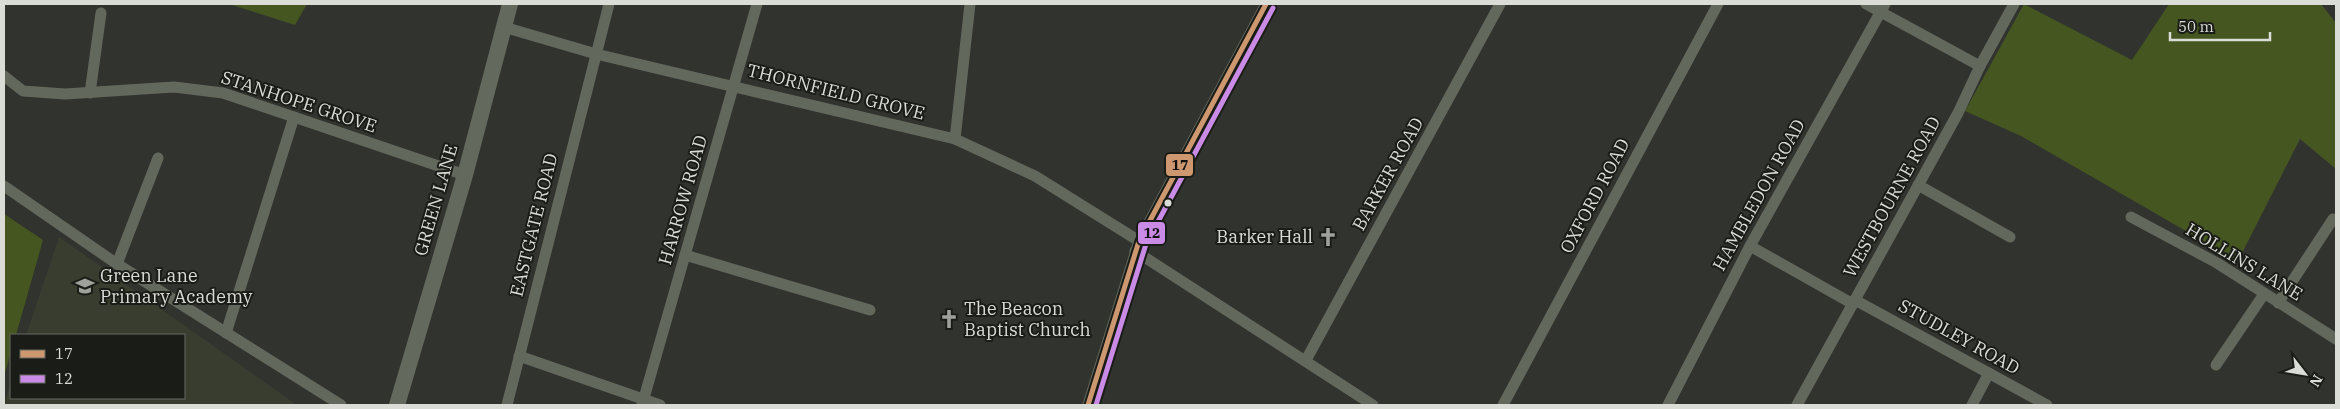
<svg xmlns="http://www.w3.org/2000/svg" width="2340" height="409" font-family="'IBM Plex Serif',serif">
<rect width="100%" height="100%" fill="#31332e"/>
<polygon fill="#383d30" points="59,237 297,405 4,405 11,382 11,398 184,398 184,335 26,335"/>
<g fill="#455621">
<polygon points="229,4 307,4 295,25"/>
<polygon points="2024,4 2132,60 2169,4 2321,4 2336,23 2336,169 2300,139 2238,261 2021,136 1965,111"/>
<polygon points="4,214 43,240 16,335 11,335 11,351 4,377"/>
</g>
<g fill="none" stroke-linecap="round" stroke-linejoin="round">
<g stroke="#63685d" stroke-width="11">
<polyline points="1866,4 1980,66"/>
<polyline points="504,27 596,54 955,139 1035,176 1139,241"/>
<polyline points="4,76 23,91 65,94 174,87 223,93 465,175"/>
<polyline points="90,93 101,13"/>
<polyline points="955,139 970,4"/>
<polyline points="1918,185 2010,237"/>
<polyline points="4,186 117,264 341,405"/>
<polyline points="2131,217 2217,263 2336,339"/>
<polyline points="1750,246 1853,304"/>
<polyline points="1135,251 1373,405"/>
<polyline points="685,255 870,310"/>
<polyline points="117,264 158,158"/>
<polyline points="1855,300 2047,405"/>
<polyline points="2278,303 2333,219"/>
<polyline points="226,333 294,117"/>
<polyline points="519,356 660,405"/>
<polyline points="1306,360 1500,4"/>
<polyline points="2216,365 2264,294"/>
<polyline points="507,405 609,4"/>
<polyline points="642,405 757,4"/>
<polyline points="1088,405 1139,241 1266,4"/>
<polyline points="1503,405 1718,4"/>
<polyline points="1668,405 1750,246 1885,4"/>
<polyline points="1797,405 1958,113 1980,66 2014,4"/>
<polyline points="1972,405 1989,373"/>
</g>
<polyline stroke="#64695e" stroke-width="16" points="397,405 465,175 510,4"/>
<g stroke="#1a1c17" stroke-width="9">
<polyline id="bus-1" points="1088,405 1139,241 1266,4"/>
</g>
<g stroke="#1a1c17" stroke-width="9">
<polyline id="bus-2" points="1096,405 1146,244 1273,8"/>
</g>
<use href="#bus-1" stroke="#cd976f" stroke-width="5"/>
<use href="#bus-2" stroke="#ca8be6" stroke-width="5"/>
</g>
<defs>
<g id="church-bare" transform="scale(1.5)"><path d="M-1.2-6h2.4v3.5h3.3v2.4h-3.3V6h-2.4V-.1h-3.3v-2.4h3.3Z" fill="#9fa19b" stroke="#1a1c17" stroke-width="2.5" paint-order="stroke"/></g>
<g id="school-bare" transform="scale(1.5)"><path d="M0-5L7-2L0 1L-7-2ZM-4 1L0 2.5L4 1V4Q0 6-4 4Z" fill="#9fa19b" stroke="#1a1c17" stroke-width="2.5" paint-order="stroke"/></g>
</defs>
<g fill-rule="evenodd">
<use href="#church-bare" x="1328" y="237"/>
<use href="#school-bare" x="85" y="286"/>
<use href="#church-bare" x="949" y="319"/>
</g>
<circle fill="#dadcd6" stroke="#1a1c17" stroke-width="2" cx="1168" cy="203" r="4.5"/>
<g text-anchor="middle" stroke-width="4" stroke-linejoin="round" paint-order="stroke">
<g font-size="18" fill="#dadcd6" stroke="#1a1c17">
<text transform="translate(836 92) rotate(14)" y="6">THORNFIELD GROVE</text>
<text transform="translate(299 102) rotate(18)" y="6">STANHOPE GROVE</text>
<text transform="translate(1388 174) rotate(-61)" y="6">BARKER ROAD</text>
<text transform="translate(1759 195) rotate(-61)" y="6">HAMBLEDON ROAD</text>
<text transform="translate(1595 196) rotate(-62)" y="6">OXFORD ROAD</text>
<text transform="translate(1892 197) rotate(-61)" y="6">WESTBOURNE ROAD</text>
<text transform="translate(436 200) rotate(-74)" y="6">GREEN LANE</text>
<text transform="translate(683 200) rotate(-74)" y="6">HARROW ROAD</text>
<text transform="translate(534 225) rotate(-76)" y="6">EASTGATE ROAD</text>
<text transform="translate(2244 262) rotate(31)" y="6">HOLLINS LANE</text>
<text transform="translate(1959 337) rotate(29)" y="6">STUDLEY ROAD</text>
</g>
<g font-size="18" fill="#dadcd6" stroke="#1a1c17" text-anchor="start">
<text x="1313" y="243" text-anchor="end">Barker Hall</text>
<text x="100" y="282">Green Lane<tspan x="100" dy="21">Primary Academy</tspan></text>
<text x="964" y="315">The Beacon<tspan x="964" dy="21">Baptist Church</tspan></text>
</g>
</g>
<g stroke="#1a1c17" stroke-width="2">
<rect x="1165" y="153" width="29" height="24" rx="5" fill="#cd976f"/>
<rect x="1137" y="221" width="29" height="24" rx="5" fill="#ca8be6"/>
</g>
<g font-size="14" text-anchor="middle" font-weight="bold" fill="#111">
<text x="1180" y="170">17</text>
<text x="1152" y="238">12</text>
</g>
<rect width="2340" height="409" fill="none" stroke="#dadcd6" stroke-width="10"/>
<rect x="10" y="334" width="175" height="65" fill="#1a1c17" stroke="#676963"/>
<rect x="20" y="350" width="25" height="8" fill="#cd976f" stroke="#676963"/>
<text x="55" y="359" font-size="15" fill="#dadcd6">17</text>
<rect x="20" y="375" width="25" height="8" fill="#ca8be6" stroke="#676963"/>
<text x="55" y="384" font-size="15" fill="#dadcd6">12</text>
<g transform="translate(2305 374) rotate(121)" stroke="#1a1c17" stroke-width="4" paint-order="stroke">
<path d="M0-4L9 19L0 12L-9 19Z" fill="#dadcd6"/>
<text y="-8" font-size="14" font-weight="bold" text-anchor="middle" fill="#dadcd6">N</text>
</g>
<path d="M2170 32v8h100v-8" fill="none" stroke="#dadcd6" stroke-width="2.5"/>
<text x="2178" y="32" font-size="15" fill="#dadcd6" stroke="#1a1c17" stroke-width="4" paint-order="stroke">50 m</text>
</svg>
